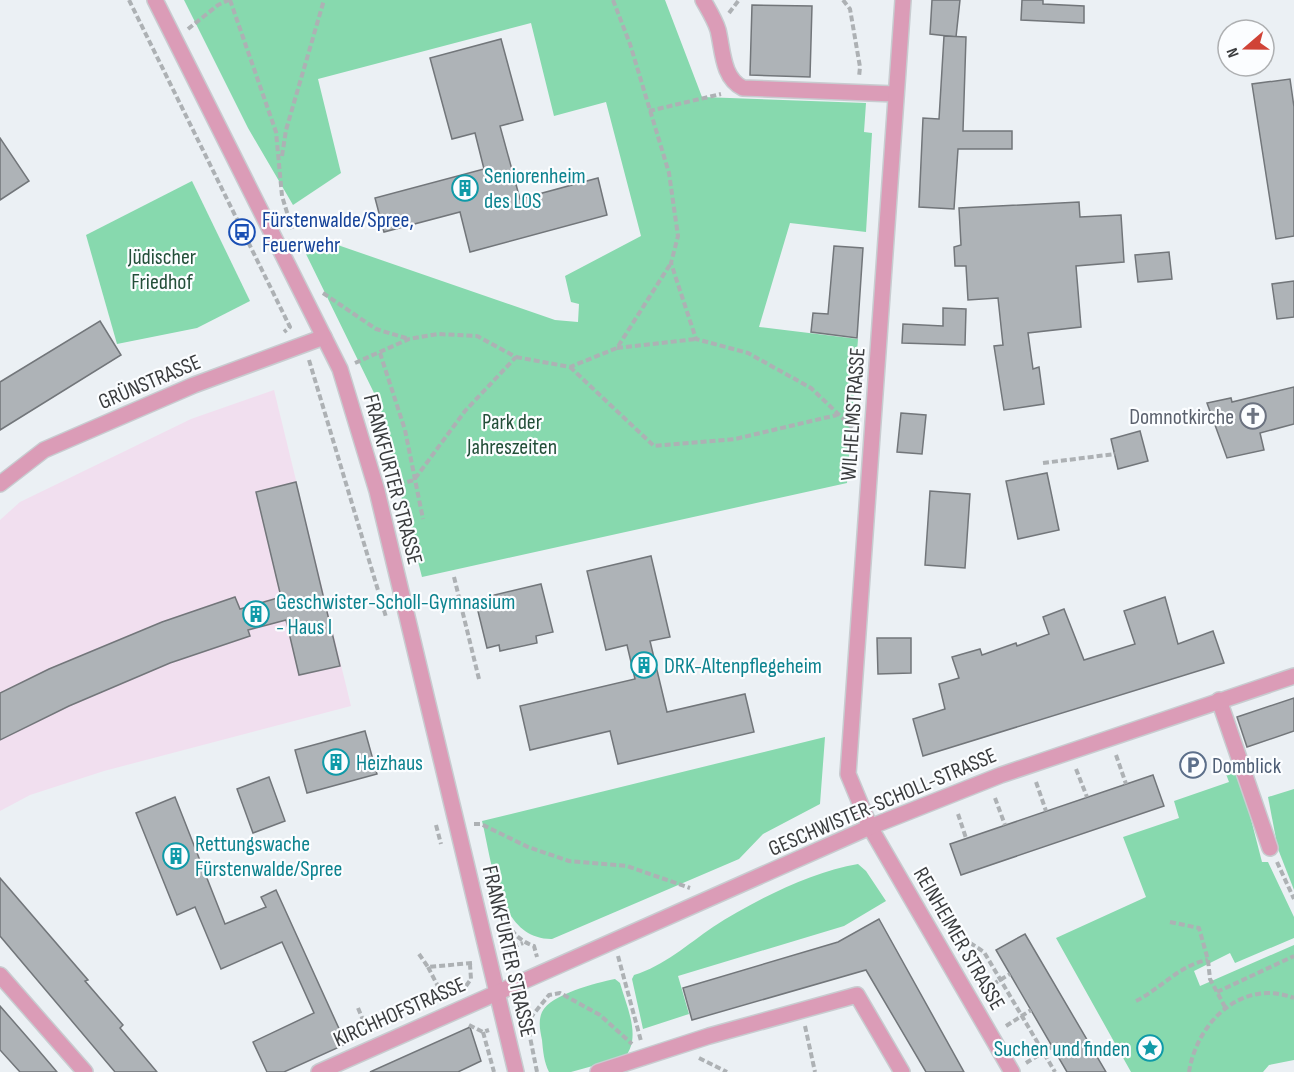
<svg xmlns="http://www.w3.org/2000/svg" width="1294" height="1072" font-family="'Sofia Sans Condensed',sans-serif">
<rect width="100%" height="100%" fill="#ebf0f4"/>
<polygon fill="#f1dfef" points="274,390 351,706 104,771 30,795 0,811 0,520 20,502 191,419"/>
<g fill="#87d9ae">
<polygon points="184,0 665,0 702,97 866,103 864,132 872,133 866,232 790,223 759,327 858,339 847,483 422,577 375,395 306,254 329,242 555,320 578,322 579,304 571,302 565,276 641,236 606,102 554,116 531,23 318,79 341,173 293,205 248,128"/>
<polygon points="192,181 250,301 197,328 117,344 86,235"/>
<path d="M825 737 820 804 763 834 739 859 552 939C498 940 492 861 482 821Z"/>
<polygon points="1229,764 1237,765 1262,862 1268,862 1294,917 1294,938 1235,963 1230,953 1194,971 1200,986 1294,945 1294,1060 1269,1065 1263,1072 1131,1072 1056,938 1146,897 1123,837 1179,818 1174,801 1229,782 1223,766"/>
<polygon points="1294,789 1294,890 1278,849 1268,797"/>
<path d="M858 864 866 871 886 901 844 926 678 976 689 1014 643 1029 632 979 634 975C664 966 688 944 713 927 753 901 811 872 858 864Z"/>
<path d="M615 979 620 983C626 1005 642 1037 625 1057L571 1072H549C544 1062 543 1051 542 1040 540 1030 538 1021 542 1012 551 994 596 983 615 979Z"/>
</g>
<g fill="#aeb3b7" stroke="#72767a" stroke-width="1.5">
<polygon points="932,0 960,0 956,37 930,34"/>
<polygon points="1022,0 1043,0 1043,4 1084,6 1084,23 1021,20"/>
<polygon points="752,5 812,6 810,77 750,75"/>
<polygon points="944,36 966,37 963,131 1012,131 1012,149 958,149 954,209 919,207 923,118 939,119"/>
<polygon points="501,39 523,120 500,126 520,199 598,178 607,215 470,252 460,212 384,232 375,198 484,169 475,133 452,139 430,58"/>
<polygon points="1290,79 1294,107 1294,236 1276,239 1252,84"/>
<polygon points="0,138 29,181 0,200"/>
<polygon points="1079,202 1080,217 1121,215 1124,262 1076,266 1081,327 1028,333 1033,369 1039,367 1044,404 1004,410 994,346 1003,345 998,298 968,300 966,266 955,266 954,247 961,245 959,208"/>
<polygon points="834,246 863,248 857,338 811,332 813,313 828,314"/>
<polygon points="1169,252 1172,279 1138,282 1135,255"/>
<polygon points="1294,281 1294,317 1277,319 1272,284"/>
<polygon points="943,308 966,309 965,345 902,343 903,324 943,326"/>
<polygon points="100,321 121,355 0,430 0,382"/>
<polygon points="1294,387 1294,424 1260,433 1264,450 1227,458 1207,403 1231,398 1232,402"/>
<polygon points="901,413 926,415 922,454 897,452"/>
<polygon points="1140,431 1148,461 1118,469 1111,439"/>
<polygon points="1047,473 1059,530 1018,539 1006,481"/>
<polygon points="296,482 340,666 299,675 286,620 248,630 250,636 170,663 69,706 0,740 0,693 49,669 162,622 235,597 240,609 281,597 256,492"/>
<polygon points="930,491 970,494 965,568 925,565"/>
<polygon points="651,556 670,637 650,641 667,712 745,694 754,732 618,764 610,731 530,750 520,706 635,679 627,645 606,650 587,571"/>
<polygon points="541,584 553,632 536,636 537,643 500,651 499,645 487,648 476,603 487,600 486,597"/>
<polygon points="1165,597 1178,644 1213,631 1224,663 923,756 913,719 945,709 939,684 959,678 952,657 980,649 982,655 1016,643 1017,646 1049,634 1043,617 1064,609 1084,660 1135,644 1124,611"/>
<polygon points="877,638 911,638 911,673 878,674"/>
<polygon points="1294,698 1294,731 1247,747 1237,717"/>
<polygon points="365,731 377,774 307,793 295,750"/>
<polygon points="1153,775 1164,806 961,875 950,844"/>
<polygon points="269,777 285,821 253,833 237,789"/>
<polygon points="175,797 225,924 266,907 261,897 276,890 346,1044 284,1072 267,1072 253,1042 314,1013 282,942 221,969 195,907 177,915 136,813"/>
<polygon points="0,878 88,980 85,981 123,1025 120,1028 157,1072 115,1072 0,936"/>
<polygon points="879,919 964,1072 926,1072 866,970 692,1020 683,988 838,942"/>
<polygon points="1025,934 1106,1072 1067,1072 996,950"/>
<polygon points="0,1006 34,1045 57,1072 20,1072 0,1050"/>
<polygon points="470,1027 481,1061 458,1072 370,1072"/>
</g>
<g fill="none" stroke-linecap="round" stroke-linejoin="round">
<g stroke="#c8ccd0" stroke-width="18">
<g id="minor">
<polyline points="155,0 340,369 377,491 516,1072"/>
<path d="M703 0C708 9 715 20 718 30 723 50 722 78 743 88L895 94"/>
<polyline points="903,0 848,774 870,827 1012,1072"/>
<polyline points="0,484 44,450 194,385 324,337"/>
<polyline points="1219,700 1270,848"/>
<polyline points="0,975 85,1072"/>
<polyline points="319,1072 870,827 1001,775 1294,676"/>
<polyline points="598,1072 709,1036 857,995 902,1072"/>
</g>
</g>
<g stroke="#adb1b4" stroke-width="4" stroke-dasharray="6 3" stroke-linecap="butt">
<polyline points="129,0 290,327 284,332"/>
<polyline points="230,0 276,132 282,196 292,229"/>
<polyline points="613,0 630,44 669,173 678,236 671,263 696,339 748,353 811,388 856,431"/>
<polyline points="843,0 850,9 860,67 859,77"/>
<polyline points="729,13 739,0"/>
<polyline points="188,29 218,5 229,0"/>
<polyline points="649,111 721,94"/>
<polyline points="282,156 286,130 324,0"/>
<polyline points="323,293 376,329 409,339"/>
<polyline points="617,348 696,339"/>
<polyline points="380,353 405,430 423,519"/>
<polyline points="516,357 570,367 617,348 671,263"/>
<polyline points="309,360 386,617"/>
<polyline points="355,363 409,339 438,334 477,336 516,357 465,411 414,480 394,486"/>
<polyline points="570,367 654,446 735,439 837,415"/>
<polyline points="1043,463 1115,454"/>
<polyline points="454,577 479,679"/>
<polyline points="1116,755 1126,784"/>
<polyline points="1076,769 1087,797"/>
<polyline points="1036,782 1046,811"/>
<polyline points="995,798 1005,825"/>
<polyline points="958,814 966,838"/>
<polyline points="474,824 481,824 528,847 569,861 627,866 690,888"/>
<polyline points="436,825 441,844"/>
<polyline points="1277,862 1294,899"/>
<path d="M493 889C500 912 509 938 534 946L537 957"/>
<polyline points="1170,922 1199,928 1208,960 1210,979 1225,1007"/>
<polyline points="955,933 984,952 1055,1072"/>
<polyline points="504,950 523,943"/>
<polyline points="419,954 428,967 472,963"/>
<polyline points="618,956 641,1041"/>
<polyline points="428,967 444,998"/>
<polyline points="466,986 471,979 470,965"/>
<polyline points="985,989 1010,974"/>
<polyline points="1217,992 1294,956"/>
<path d="M1136 1001C1162 988 1179 965 1208 960"/>
<polyline points="358,1008 368,1032"/>
<polyline points="527,1022 537,1072"/>
<polyline points="523,1023 527,1022 549,995 560,993 600,1015 632,1044"/>
<polyline points="469,1025 483,1032 489,1030"/>
<polyline points="805,1026 815,1072"/>
<polyline points="1006,1026 1031,1010"/>
<polyline points="483,1032 494,1072"/>
<polyline points="699,1058 727,1072"/>
<polyline points="1026,1063 1053,1046"/>
<path d="M1189 1072C1197 1022 1242 978 1294 998"/>
</g>
<use href="#minor" stroke="#db9cb7" stroke-width="15"/>
</g>
<defs>
<g id="building-ring" transform="scale(1.35)"><circle r="9.5" fill="#fbfdff" stroke="#0f9aa8" stroke-width="1.5"/><path d="M-4-6H4V6H1V3H-1V6H-4ZM-2.5-4.3h1.7v1.8h-1.7ZM.8-4.3h1.7v1.8H.8ZM-2.5-1h1.7V.8h-1.7ZM.8-1h1.7V.8H.8Z" fill="#0f9aa8"/></g>
<g id="bus-ring" transform="scale(1.35)"><circle r="9.5" fill="#fbfdff" stroke="#1a4fb4" stroke-width="1.5"/><path d="M-5-6H5V4H4V6H2V4H-2V6H-4V4H-5ZM-3.5-4V0h7V-4ZM-3.5 1.2v1.5H-2V1.2ZM2 1.2v1.5H3.5V1.2Z" fill="#1a4fb4"/></g>
<g id="church-ring" transform="scale(1.35)"><circle r="9.5" fill="#fbfdff" stroke="#6b7280" stroke-width="1.5"/><path d="M-1.2-6h2.4v3.5h3.3v2.4h-3.3V6h-2.4V-.1h-3.3v-2.4h3.3Z" fill="#6b7280"/></g>
<g id="parking-ring" transform="scale(1.35)"><circle r="9.5" fill="#fbfdff" stroke="#5c6f8a" stroke-width="1.5"/><path d="M-3.5-5.5H1a3.5 3.5 0 0 1 0 7H-1V5.5H-3.5ZM-1-3.4V-.6H.8a1.4 1.4 0 0 0 0-2.8Z" fill="#5c6f8a"/></g>
<g id="sight-ring" transform="scale(1.35)"><circle r="9.5" fill="#fbfdff" stroke="#0f9aa8" stroke-width="1.5"/><path d="M0-6L1.8-2.2L6-1.7L2.9 1.2L3.7 5.4L0 3.3L-3.7 5.4L-2.9 1.2L-6-1.7L-1.8-2.2Z" fill="#0f9aa8"/></g>
</defs>
<g fill-rule="evenodd">
<use href="#building-ring" x="465" y="188"/>
<use href="#bus-ring" x="242" y="232"/>
<use href="#church-ring" x="1253" y="416"/>
<use href="#building-ring" x="256" y="614"/>
<use href="#building-ring" x="644" y="665"/>
<use href="#building-ring" x="336" y="762"/>
<use href="#parking-ring" x="1193" y="765"/>
<use href="#building-ring" x="176" y="856"/>
<use href="#sight-ring" x="1150" y="1048"/>
</g>
<g text-anchor="middle" stroke-width="4.5" stroke-linejoin="round" paint-order="stroke">
<g font-size="22" fill="#0d838f" stroke="#fbfdff" text-anchor="start">
<text x="484" y="183">Seniorenheim<tspan x="484" dy="25">des LOS</tspan></text>
<text x="276" y="609">Geschwister-Scholl-Gymnasium<tspan x="276" dy="25">- Haus I</tspan></text>
<text x="664" y="673">DRK-Altenpflegeheim</text>
<text x="356" y="770">Heizhaus</text>
<text x="195" y="851">Rettungswache<tspan x="195" dy="25">Fürstenwalde/Spree</tspan></text>
<text x="1130" y="1056" text-anchor="end">Suchen und finden</text>
</g>
<g font-size="22" fill="#164399" stroke="#fbfdff" text-anchor="start">
<text x="262" y="227">Fürstenwalde/Spree,<tspan x="262" dy="25">Feuerwehr</tspan></text>
</g>
<g font-size="22" fill="#234f39" stroke="#fbfdff">
<text x="162" y="264">Jüdischer<tspan x="162" dy="25">Friedhof</tspan></text>
<text x="512" y="429">Park der<tspan x="512" dy="25">Jahreszeiten</tspan></text>
</g>
<g font-size="22" fill="#3a3c3e" stroke="#fbfdff">
<text transform="translate(149 381) rotate(-23)" y="8">GRÜNSTRASSE</text>
<text transform="translate(852 414) rotate(-86)" y="8">WILHELMSTRASSE</text>
<text transform="translate(394 479) rotate(75)" y="8">FRANKFURTER STRASSE</text>
<text transform="translate(882 801) rotate(-23)" y="8">GESCHWISTER-SCHOLL-STRASSE</text>
<text transform="translate(960 938) rotate(60)" y="8">REINHEIMER STRASSE</text>
<text transform="translate(510 951) rotate(77)" y="8">FRANKFURTER STRASSE</text>
<text transform="translate(399 1011) rotate(-24)" y="8">KIRCHHOFSTRASSE</text>
</g>
<g font-size="22" fill="#5b616d" stroke="#fbfdff" text-anchor="end">
<text x="1234" y="424">Domnotkirche</text>
</g>
<g font-size="22" fill="#4e5e75" stroke="#fbfdff" text-anchor="start">
<text x="1212" y="773">Domblick</text>
</g>
</g>
<g transform="translate(1246 48) rotate(250)"><circle r="28" fill="#fbfdff" stroke="#aeb0b2" stroke-width="1.5"/>
<path d="M0-4.5L10 22L0 15L-10 22Z" fill="#d04337"/>
<text y="-9" font-size="16" font-weight="bold" text-anchor="middle" fill="#3a3c3e">N</text>
</g>
</svg>
